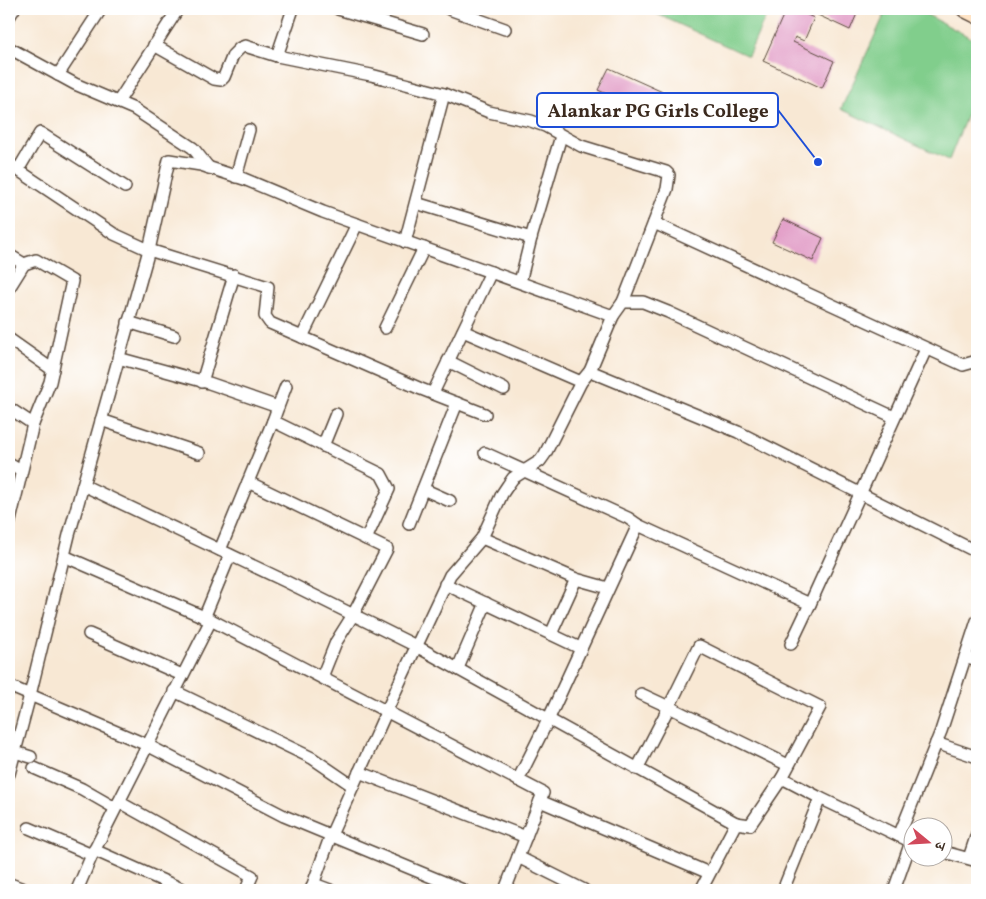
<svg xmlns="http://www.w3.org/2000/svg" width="986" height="899" font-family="Vollkorn,'Noto Serif Devanagari',serif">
<rect width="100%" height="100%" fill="#fff"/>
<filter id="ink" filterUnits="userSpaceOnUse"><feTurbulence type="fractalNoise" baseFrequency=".02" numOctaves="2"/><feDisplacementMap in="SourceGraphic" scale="10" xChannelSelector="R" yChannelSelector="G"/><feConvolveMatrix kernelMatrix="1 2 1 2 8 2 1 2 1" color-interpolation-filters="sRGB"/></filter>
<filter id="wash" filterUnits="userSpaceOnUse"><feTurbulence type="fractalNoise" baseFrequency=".0096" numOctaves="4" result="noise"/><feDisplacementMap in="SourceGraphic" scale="20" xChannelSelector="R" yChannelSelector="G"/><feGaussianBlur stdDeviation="1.12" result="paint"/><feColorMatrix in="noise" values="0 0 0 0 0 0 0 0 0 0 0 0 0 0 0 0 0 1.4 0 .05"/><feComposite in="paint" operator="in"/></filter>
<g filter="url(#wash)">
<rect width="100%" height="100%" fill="#f8e8d4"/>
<g fill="#81ce8c" stroke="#5e7c55">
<polygon points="646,9 769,9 748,56"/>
<polygon points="887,9 916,9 977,41 977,90 949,160 841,109"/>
</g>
<g id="blocks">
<g fill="#e3a1c9">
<polygon points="786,9 859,9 850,30 807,10 805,14 814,18 804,41 795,37 793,42 834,61 822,88 763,61"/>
<polygon points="609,68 687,103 675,126 598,90"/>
<polygon points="783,219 823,238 813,261 772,242"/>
</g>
</g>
</g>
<g filter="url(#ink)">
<use href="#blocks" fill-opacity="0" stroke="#574639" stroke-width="1"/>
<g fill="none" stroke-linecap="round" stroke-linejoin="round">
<g stroke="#574639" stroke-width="14">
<g id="street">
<polyline points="338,9 423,34"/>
<polyline points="449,9 505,29"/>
<polyline points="9,17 14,9"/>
<polyline points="154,45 214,79 221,80 224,77 233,55 240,48 245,46 277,56 371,75 444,94 489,112 531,121 545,126 581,146 666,172 669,175 667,189 623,302"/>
<polyline points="9,48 75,84 134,109 193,148 209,168"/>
<polyline points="277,56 293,9"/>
<polyline points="58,75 101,9"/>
<polyline points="118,102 178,9"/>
<polyline points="9,164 114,234 149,250 268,287 265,316 270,323 421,389 485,414"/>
<polyline points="18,170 40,133 125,187"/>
<polyline points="236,177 249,130"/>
<polyline points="416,203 531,238"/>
<polyline points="654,223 963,365 977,361"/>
<polyline points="405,242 444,94"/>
<polyline points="9,255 24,264 9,288"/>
<polyline points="520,282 531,238 561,136"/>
<polyline points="613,316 623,302 643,302 668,312 894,417"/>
<polyline points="128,322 174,336"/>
<polyline points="385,328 424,248"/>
<polyline points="463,331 581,382"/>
<polyline points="302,337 357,224"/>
<polyline points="9,339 53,370"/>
<polyline points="118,358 209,383 278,407 273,421"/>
<polyline points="448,361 504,389"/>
<polyline points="590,371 738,432 977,552"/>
<polyline points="202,382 234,275"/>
<polyline points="433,393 491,272"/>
<polyline points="278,407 286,386"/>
<polyline points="9,408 33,424"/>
<polyline points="101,420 199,453"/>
<polyline points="323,446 336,414"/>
<polyline points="485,453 628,518 638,525 549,718 518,780"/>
<polyline points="9,464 21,471"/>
<polyline points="248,482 387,549 353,615 336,642 322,677"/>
<polyline points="83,485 285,581 416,646 736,823"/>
<polyline points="423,489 450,501"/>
<polyline points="409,524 457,403"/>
<polyline points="9,525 33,424 50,382 72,281 36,260 24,264"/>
<polyline points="638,525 810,604 926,349"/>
<polyline points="482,538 576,579 608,588"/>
<polyline points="220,550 273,421 381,474 389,489 366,539"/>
<polyline points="64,556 211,620 543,793 505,890"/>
<polyline points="445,584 580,648"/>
<polyline points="204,618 230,555"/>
<polyline points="89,634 182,675"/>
<polyline points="551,634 576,579"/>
<polyline points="791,644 810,604"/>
<polyline points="965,657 977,661"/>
<polyline points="458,668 486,603"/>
<polyline points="9,686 147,745 284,816 463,890"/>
<polyline points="174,691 312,758 353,786"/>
<polyline points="641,694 669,707 699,646 820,707 782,778"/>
<polyline points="936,743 977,757"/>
<polyline points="15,752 31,757"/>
<polyline points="34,768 82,789 115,808"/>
<polyline points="637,769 669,707 788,765"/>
<polyline points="359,772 526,837"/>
<polyline points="9,774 30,695 69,535 149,250 169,160 201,165 244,179 323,212 613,316 590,371 581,382 545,454 540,461 513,478 508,485 502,494 482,538 450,575 401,679 331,835 311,890"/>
<polyline points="540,801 709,873"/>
<polyline points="119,802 252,876 246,890"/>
<polyline points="29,828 92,855"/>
<polyline points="899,836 941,731 977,621"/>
<polyline points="94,850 184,890"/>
<polyline points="944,852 977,861"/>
<polyline points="518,857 584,890"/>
<polyline points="969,858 977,834"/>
<polyline points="10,884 26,890"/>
<polyline points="314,884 330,890"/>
<polyline points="77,890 92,855 211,620"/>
<polyline points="701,890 736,823 750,825 782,778 820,798"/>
<polyline points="783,890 820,798 914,843"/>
<polyline points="894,890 911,842"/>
</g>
</g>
<g stroke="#574639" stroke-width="19">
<polyline id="secondary" points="965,9 977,15"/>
</g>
<use href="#street" stroke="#fff" stroke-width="11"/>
<use href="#secondary" stroke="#ffe4c6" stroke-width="16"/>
</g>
</g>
<path fill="none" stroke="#1d4ed8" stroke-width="2" d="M818 162L778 110"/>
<circle fill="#1d4ed8" stroke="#fff" stroke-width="2" cx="818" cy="162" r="5"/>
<rect fill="#fff" stroke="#1d4ed8" stroke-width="2" x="537" y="93" width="241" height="34" rx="5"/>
<g font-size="19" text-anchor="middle" font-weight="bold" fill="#3b2a1e">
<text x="658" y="117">Alankar PG Girls College</text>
</g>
<rect width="986" height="899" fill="none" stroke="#fff" stroke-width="30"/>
<g transform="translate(928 842) rotate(108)"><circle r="24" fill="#ffffff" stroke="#b1aaa5"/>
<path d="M0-4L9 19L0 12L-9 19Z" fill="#d1495b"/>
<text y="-8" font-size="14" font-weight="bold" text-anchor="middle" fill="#3b2a1e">उ</text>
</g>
</svg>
